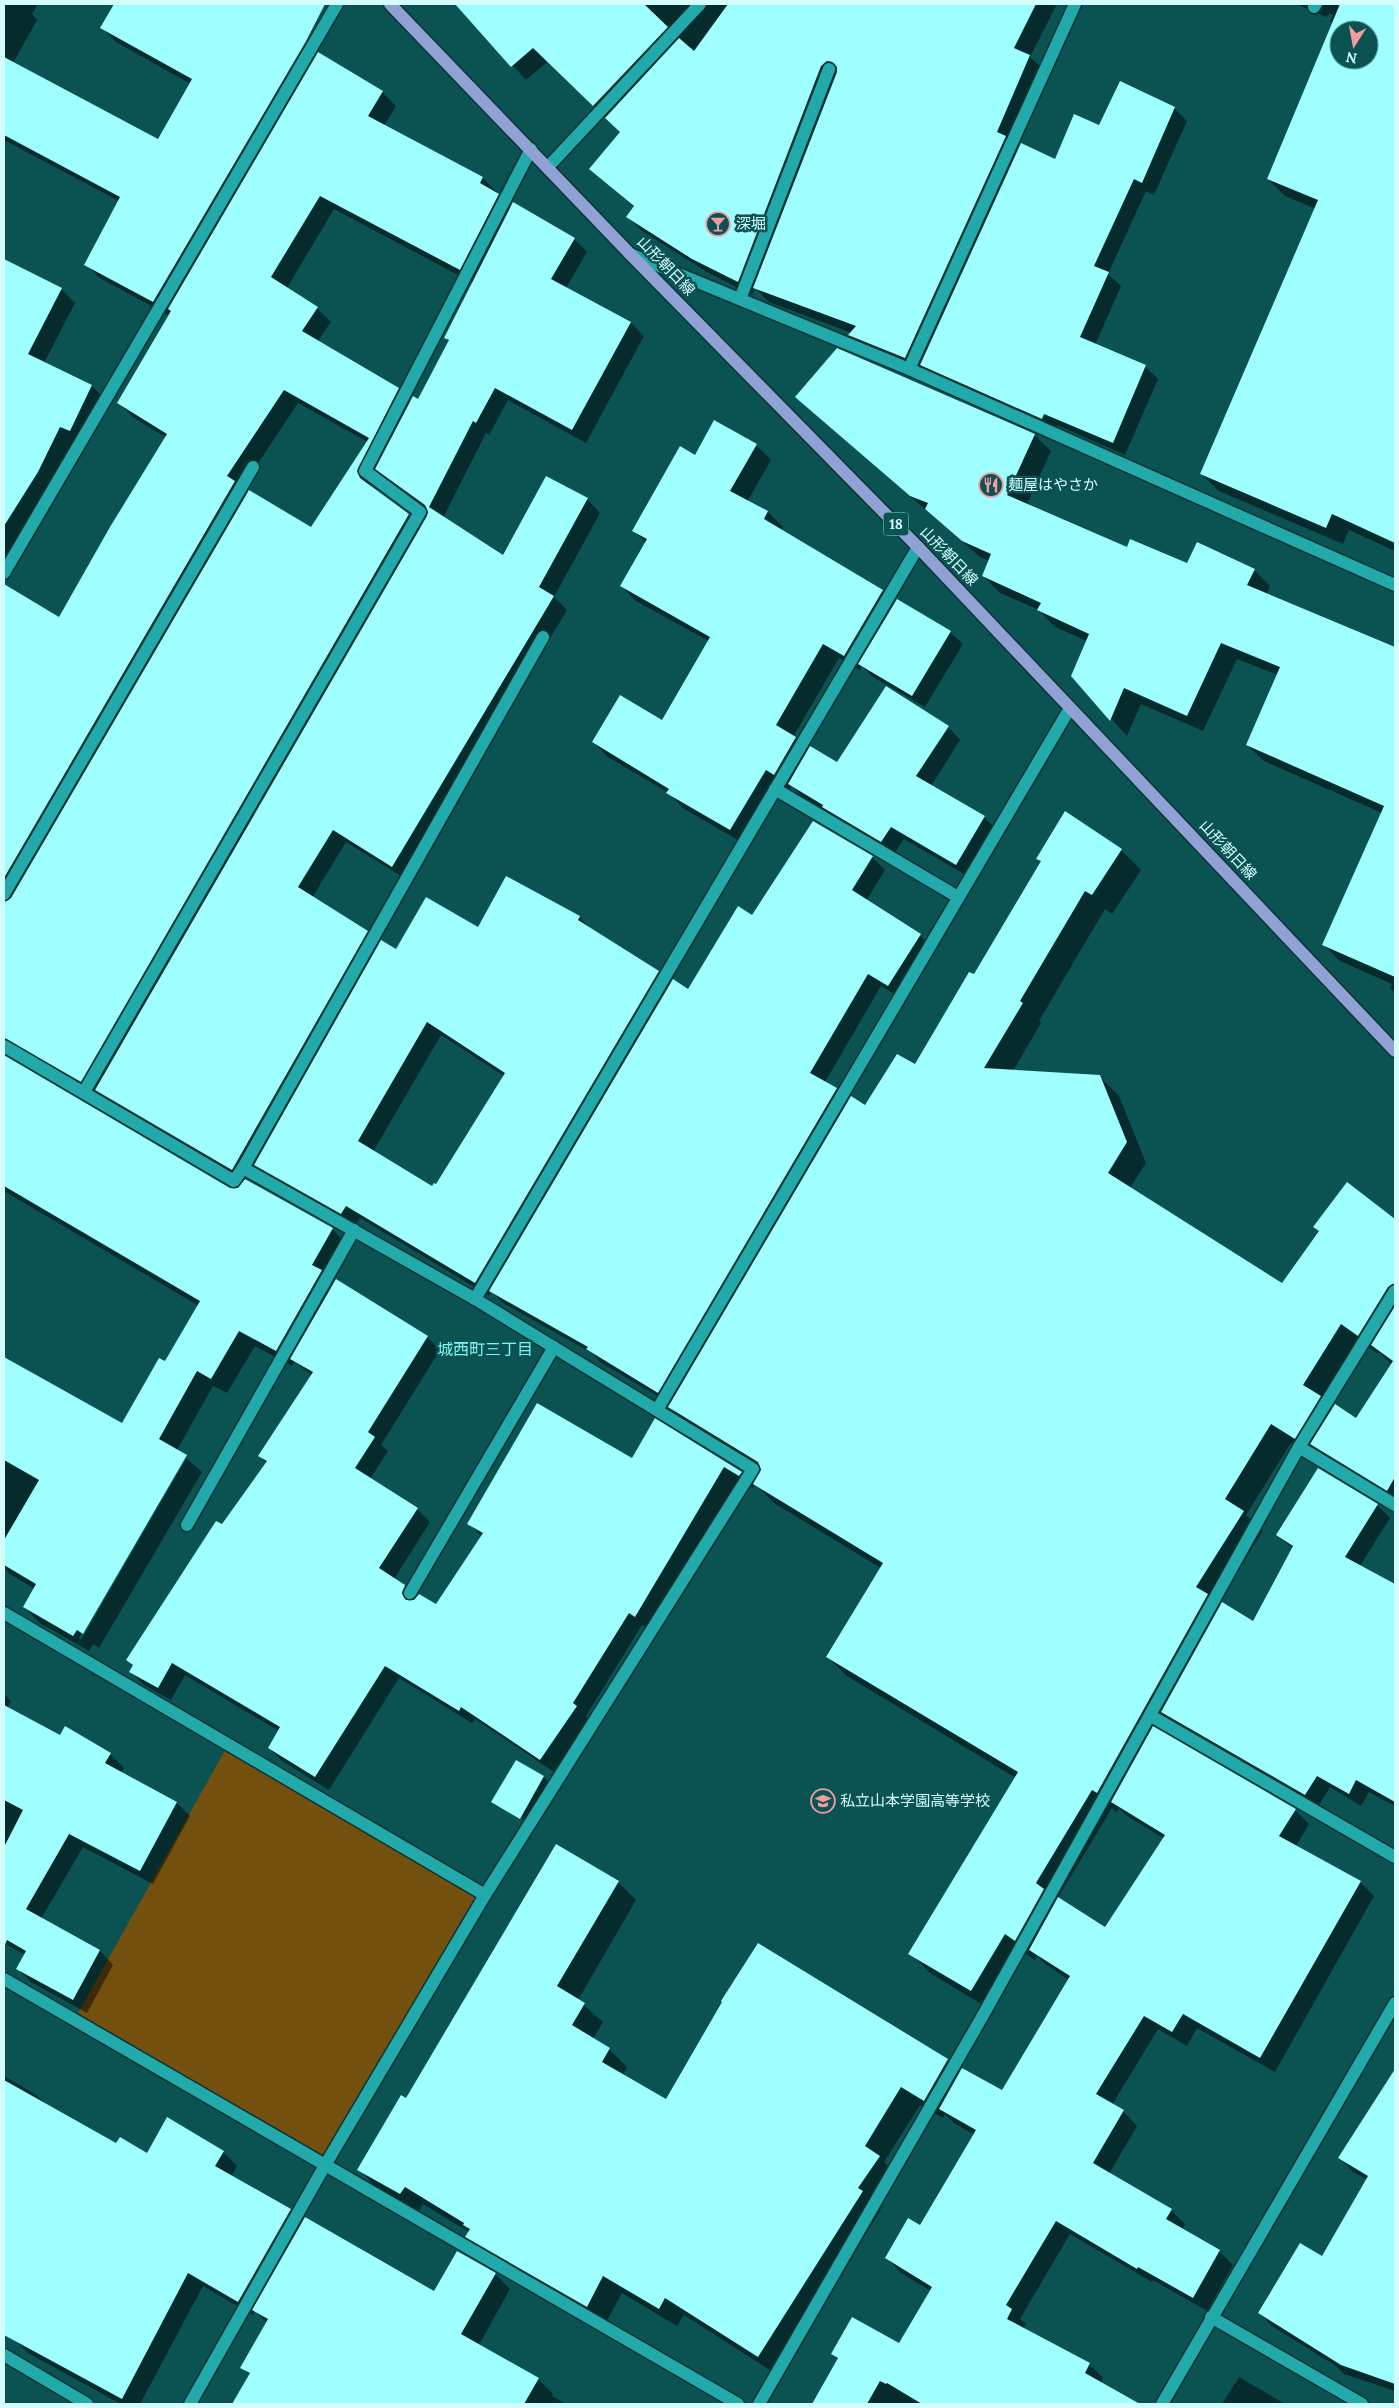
<svg xmlns="http://www.w3.org/2000/svg" width="1399" height="2408" font-family="Lora,'Noto Sans JP',serif">
<rect width="100%" height="100%" fill="#0b5253"/>
<polygon fill="#74500e" points="228,1745 485,1895 324,2167 74,2020"/>
<g fill="#0007" fill-rule="evenodd">
<path d="M4 4H38L32 14 37 20 13 63 159 141 191 84 116 42 102 28 115 4H303L286 34 304 44 317 57 382 92 396 106 384 126 483 178 511 208 574 239 587 252 566 288 631 323 644 336 586 443 508 400 489 435 486 433 443 518 503 557 587 499 600 513 554 597 567 610 406 879 346 842 312 898 367 932 380 945 397 951 478 929 579 917 592 930 658 972 671 985 688 990 752 916 872 857 885 870 866 901 920 935 933 948 901 998 881 986 825 1082 836 1089 849 1102 865 1106 915 1066 974 976 1042 862 1038 858 1121 850 1141 870 1112 914 1105 909 1039 1021 1041 1023 1013 1071 1100 1077 1119 1096 1146 1163 1130 1188 1283 1284 1320 1232 1347 1184 1395 1220V1502L1331 1464 1318 1451 1314 1457 1291 1443 1246 1515 1263 1531 1217 1604 1253 1623 1293 1549 1277 1535 1319 1470 1377 1505 1390 1518 1360 1566 1395 1585V1806L1369 1792 1361 1806 1330 1787 1318 1807 1175 1725 1169 1719 1161 1733 1295 1810 1309 1824 1296 1846 1360 1882 1374 1896 1275 2072 1197 2028 1187 2046 1158 2029 1112 2105 1123 2111 1137 2126 1109 2174 1171 2210 1185 2224 1182 2230 1219 2251 1233 2265 1207 2311 1153 2280 1152 2282 1070 2234 1020 2319 1026 2324 1023 2329 1089 2364 1103 2378 1101 2383 1134 2404H813L838 2360 833 2354 899 2345 931 2291 901 2273 887 2258 921 2227 975 2135 954 2123 945 2114 943 2118 920 2105 884 2162 897 2175 877 2206 881 2210 776 2374 684 2315 677 2326 622 2293 605 2324 485 2255 467 2236 469 2232 423 2204 419 2211 377 2188 359 2169 406 2100 556 1846 618 1882 636 1900 578 2000 603 2022 593 2039 609 2049 627 2067 623 2075 667 2100 758 1944 947 2060 960 2073 1002 2092 1069 1980 1045 1964 1037 1956 1035 1960 1025 1953 991 2010 930 1973 910 1953 1016 1778 847 1676 827 1657 881 1568 774 1503 755 1484 753 1488 738 1479 649 1629 642 1625 586 1716 589 1720 554 1772 475 1719 472 1723 399 1678 329 1790 282 1761 269 1748 279 1731 185 1675 171 1700 144 1685 131 1672 134 1666 128 1660 267 1463 260 1456 312 1376 295 1362 292 1366 255 1346 227 1393 213 1386 177 1450 202 1472 99 1648 93 1644 89 1651 40 1623 24 1607 35 1589 10 1574 4 1567V1357L122 1425 165 1363 199 1306 4 1191V1056L230 1189H239L244 1182 109 1103 97 1091 95 1095 22 1052 9 1039 11 1037 4 1032V586L59 618 167 438 133 417 119 403 172 312 170 310 168 315 100 278 86 264 119 201 4 140ZM334 209 473 283 446 338 449 342 418 401 411 402 398 389 317 342 331 322 317 308 287 288ZM298 403 368 442 312 529 248 495 241 489ZM378 470 390 482 429 510 428 517 421 528 409 515 370 486ZM441 1035 504 1076 436 1186 432 1188 373 1152ZM255 1164 269 1178 355 1227 360 1218 489 1296 491 1291 503 1303 592 1353 600 1362 671 1404 670 1407 689 1427 762 1471 754 1485 741 1473 655 1420 633 1460 469 1523 482 1537 437 1606 417 1598 394 1579 430 1522 417 1509 370 1479 388 1451 381 1445 440 1350 427 1337 334 1284 328 1279 348 1245 332 1229 246 1181ZM1361 1342 1378 1354 1379 1352 1392 1365 1356 1419 1333 1410 1324 1401ZM183 1459H186L81 1640 79 1638ZM1112 1808 1117 1812 1119 1808 1127 1816 1165 1839 1105 1929 1057 1899Z"/>
<polygon points="457,4 1057,4 1030,57 1044,70 1011,143 1019,151 1056,161 1100,127 1174,108 1187,121 1154,195 1146,191 1108,274 1121,286 1095,345 1145,366 1158,379 1125,455 1057,425 1054,431 934,377 922,365 919,372 864,349 850,335 852,333 769,302 755,288 752,295 707,272 642,231 628,217 634,207 590,169 621,132 547,62 526,80"/>
<path d="M1296 4H1395V551L1349 530 1343 544 1219 491 1201 474 1316 209 1285 196 1268 179 1333 24 1330 21 1333 15 1330 13 1326 17ZM1339 30H1369V60H1339Z"/>
<polygon points="4,260 61,289 75,303 44,363 92,386 106,400 84,444 74,440 51,487 4,562"/>
<polygon points="814,413 1034,435 1051,451 1027,504 1128,548 1187,565 1254,570 1270,586 1266,595 1395,648 1395,993 1390,988 1392,984 1340,961 1323,944 1382,813 1264,761 1247,745 1278,675 1237,659 1203,731 1141,704 1127,736 1073,676 1087,641 1055,627 1039,610 1000,593 983,576 990,561 980,557"/>
<polygon points="756,445 771,460 747,502 768,512 783,527 781,531 882,591 895,604 950,632 963,644 925,707 873,677 862,666 860,670 839,658 793,737 809,751 838,764 948,727 960,740 931,786 984,817 997,830 969,877 904,839 894,854 836,820 829,813 802,796 792,786 790,789 782,784 746,845 683,808 669,793 608,757 593,742 663,722 709,641 636,601 621,586 646,543 634,531 695,456"/>
<polygon points="4,1694 11,1701 7,1708 60,1736 65,1728 110,1754 124,1768 121,1773 177,1803 190,1816 153,1884 83,1847 41,1919 100,1951 113,1965 87,2013 31,1982 18,1969 25,1955 4,1943"/>
<polygon points="516,1761 544,1777 550,1783 526,1821 498,1805 498,1808 493,1802"/>
<polygon points="1395,2070 1395,2391 1344,2374 1336,2366 1272,2326 1259,2313 1322,2258 1368,2180 1353,2172 1340,2158"/>
<polygon points="4,2076 35,2094 48,2106 116,2145 148,2155 223,2152 237,2166 231,2177 290,2210 303,2223 434,2293 495,2274 510,2289 479,2345 538,2379 553,2394 552,2396 566,2404 233,2404 250,2375 242,2368 267,2323 255,2311 253,2315 203,2286 140,2404 121,2404 28,2353 14,2339 15,2338 4,2331"/>
<polygon points="1239,2377 1285,2404 1222,2404"/>
</g>
<g fill="#9ffefe" fill-rule="evenodd">
<polygon points="114,4 325,4 305,43 153,302 84,265 120,197 4,135 4,57 158,139 192,79 100,28"/>
<polygon points="455,4 644,4 668,27 593,106 533,48 511,67"/>
<polygon points="728,4 1036,4 1014,48 1030,55 997,132 1006,136 905,358 848,335 856,326 753,288 837,72 837,67 832,62 827,61 821,66 738,282 692,259 626,217 634,206 589,169 620,132 605,118 679,38 694,51"/>
<path d="M1340 4H1395V543L1332 514 1326 528 1200 474 1318 200 1267 179ZM1339 30H1369V60H1339Z"/>
<polygon points="318,52 383,91 368,116 483,177 480,183 499,194 460,270 320,196 271,277 318,307 302,331 399,388 357,471 360,478 409,514 81,1082 4,1038 4,902 11,898 249,490 311,527 369,438 284,390 227,476 235,481 4,878 4,584 59,617 110,527 167,434 117,403 171,311 168,309"/>
<polygon points="1120,81 1175,107 1142,183 1134,179 1094,266 1109,272 1080,337 1146,365 1113,443 1044,414 1042,419 920,365 1021,143 1055,159 1074,114 1099,125"/>
<polygon points="513,202 575,238 551,279 631,322 572,430 495,388 476,423 473,421 429,507 503,555 546,476 588,498 539,587 554,596 392,867 333,830 298,887 368,931 232,1170 95,1090 427,516 428,512 425,505 375,469 413,396 418,399 449,340 444,338"/>
<polygon points="4,259 62,288 28,354 92,385 70,431 60,427 38,472 4,526"/>
<polygon points="837,348 1035,434 1007,495 1127,547 1130,539 1187,563 1197,542 1255,569 1247,585 1395,647 1395,977 1322,945 1384,806 1246,745 1280,667 1221,643 1187,716 1124,688 1110,721 1071,676 1089,634 1037,610 1041,603 982,576 991,554 962,541 925,509 928,503 910,496 795,397"/>
<polygon points="714,420 757,444 730,491 768,511 764,519 883,590 844,656 823,644 776,725 796,737 774,775 766,770 730,830 666,793 669,789 592,742 620,695 662,720 710,637 620,586 647,539 632,531 680,446 695,455"/>
<polygon points="897,599 951,631 912,696 858,664"/>
<polygon points="886,686 949,726 916,776 985,816 956,865 891,827 881,842 822,807 823,805 788,784 810,746 837,762"/>
<polygon points="1065,811 1122,849 1092,895 1085,891 1020,1001 1023,1003 984,1068 1100,1075 1127,1142 1108,1173 1282,1283 1319,1231 1313,1227 1347,1182 1395,1219 1395,1283 1388,1287 1358,1336 1341,1324 1303,1385 1321,1396 1295,1439 1271,1424 1225,1499 1244,1511 1196,1587 1208,1594 1097,1793 1092,1790 1036,1883 1044,1889 1015,1941 1005,1934 971,1991 908,1954 1018,1772 826,1657 883,1563 753,1484 761,1470 758,1462 668,1407 851,1096 865,1105 897,1054 915,1064 969,972 974,974 1041,861 1036,859"/>
<polygon points="813,821 873,856 852,890 921,934 888,986 868,974 810,1073 837,1088 658,1393 586,1349 588,1347 489,1291 673,979 688,989 738,906 752,915"/>
<path d="M506 876 580 916 578 920 659 971 475 1283 346 1206 341 1214 254 1165 381 940 396 949 426 897 478 927ZM427 1022 505 1073 436 1184 434 1183 432 1186 358 1141Z"/>
<polygon points="4,1055 230,1188 238,1188 245,1179 333,1228 312,1265 322,1270 276,1351 239,1331 211,1379 197,1371 159,1439 187,1455 83,1634 77,1630 73,1636 23,1607 36,1584 4,1565 4,1540 39,1480 4,1460 4,1357 122,1423 159,1358 165,1361 200,1301 4,1186"/>
<polygon points="336,1279 428,1336 368,1432 375,1437 355,1468 418,1508 379,1568 405,1585 402,1593 406,1600 414,1600 419,1594 436,1604 483,1533 467,1524 537,1403 632,1458 655,1418 742,1472 739,1476 724,1467 635,1617 629,1613 573,1703 577,1706 540,1760 461,1707 459,1711 385,1666 315,1777 268,1748 280,1727 172,1663 158,1688 129,1672 133,1665 126,1660 216,1521 222,1524 267,1461 258,1456 313,1372 290,1359"/>
<polygon points="1395,1306 1395,1477 1387,1491 1310,1444 1335,1404 1356,1418 1393,1361 1371,1345"/>
<polygon points="1318,1468 1378,1504 1345,1557 1395,1584 1395,1802 1356,1780 1349,1794 1317,1776 1305,1795 1161,1712 1222,1602 1253,1621 1293,1546 1276,1535"/>
<polygon points="4,1705 60,1735 65,1726 111,1753 105,1763 177,1802 140,1871 69,1834 26,1909 100,1950 73,2000 16,1969 26,1951 7,1940 4,1947 4,1847 23,1810 4,1800"/>
<polygon points="1153,1726 1296,1809 1279,1836 1361,1881 1260,2058 1183,2014 1172,2032 1144,2016 1096,2094 1124,2110 1093,2163 1172,2209 1166,2219 1220,2250 1193,2298 1138,2267 1137,2269 1056,2221 1006,2305 1012,2309 1007,2319 1090,2363 1085,2373 1140,2404 922,2404 887,2383 886,2384 880,2381 867,2404 812,2404 838,2358 831,2354 852,2317 899,2343 932,2287 885,2258 908,2218 920,2225 976,2130 939,2109 962,2068 1002,2090 1070,1976 1029,1950 1058,1897 1105,1927 1165,1835 1111,1802"/>
<polygon points="516,1760 544,1776 520,1819 491,1802"/>
<polygon points="556,1844 619,1881 557,1986 585,2003 572,2025 610,2048 602,2062 666,2099 722,2002 721,2001 758,1943 948,2059 924,2101 901,2087 865,2146 880,2156 858,2188 863,2191 758,2357 665,2298 659,2309 603,2276 587,2307 465,2237 470,2229 463,2225 464,2223 405,2187 400,2194 357,2170 401,2095 406,2098"/>
<polygon points="1395,2069 1395,2384 1341,2365 1258,2313 1300,2243 1322,2256 1368,2176 1338,2158"/>
<polygon points="4,2080 116,2143 120,2137 147,2153 167,2117 224,2151 215,2166 291,2209 238,2302 188,2273 122,2399 4,2335"/>
<polygon points="305,2217 434,2291 457,2251 496,2273 461,2334 539,2378 524,2404 232,2404 250,2373 240,2368 268,2319 252,2310"/>
</g>
<g fill="none" stroke-linecap="round" stroke-linejoin="round">
<g stroke="#0d3435" stroke-width="15">
<g id="service">
<polyline points="548,167 700,4"/>
<polyline points="740,299 829,69"/>
<polyline points="4,1046 234,1181 243,1168 475,1299 753,1469 485,1895"/>
<polyline points="1299,1447 1395,1505"/>
<polyline points="187,1525 354,1230"/>
<polyline points="410,1593 554,1347"/>
<polyline points="4,1613 485,1895 324,2167 190,2404"/>
<polyline points="1151,1716 1395,1857"/>
<polyline points="759,2404 982,2017 1299,1447 1395,1291"/>
</g>
</g>
<g stroke="#0d3435" stroke-width="15">
<g id="minor">
<polyline points="1314,7 1316,4"/>
<polyline points="630,254 909,369 1395,585"/>
<polyline points="909,369 1075,4"/>
<polyline points="4,573 337,4"/>
<polyline points="775,789 958,897"/>
<polyline points="4,894 253,467"/>
<polyline points="84,1092 420,512 365,471 531,149"/>
<polyline points="243,1168 543,637"/>
<polyline points="475,1299 918,547"/>
<polyline points="657,1410 1070,708"/>
<polyline points="4,1979 738,2404"/>
<polyline points="1211,2317 1362,2404"/>
<polyline points="4,2355 87,2404"/>
</g>
</g>
<g stroke="#0d3435" stroke-width="15">
<polyline id="tertiary" points="1162,2404 1395,2003"/>
</g>
<g stroke="#0d3435" stroke-width="15">
<polyline id="primary" points="390,4 630,254 918,547 1395,1051"/>
</g>
<use href="#service" stroke="#22a9aa" stroke-width="12"/>
<use href="#minor" stroke="#22a9aa" stroke-width="12"/>
<use href="#tertiary" stroke="#22a9aa" stroke-width="12"/>
<use href="#primary" stroke="#90a2d5" stroke-width="12"/>
</g>
<defs>
<g id="bar-ring" transform="scale(1.25)"><circle r="9.5" fill="#0b5253" stroke="#f49aa0" stroke-width="1.5"/><path d="M-6-5H6L.8 .8V4.5H3.5V6h-7V4.5H-.8V.8Z" fill="#f49aa0"/></g>
<g id="restaurant-ring" transform="scale(1.25)"><circle r="9.5" fill="#0b5253" stroke="#f49aa0" stroke-width="1.5"/><path d="M-5-6h1v4h1v-4h1v4h1v-4h1v5L-1.5 .5V6h-2V.5L-5-1ZM5-6V6H3V1.5H1.5Q1.5-4 5-6Z" fill="#f49aa0"/></g>
<g id="school-ring" transform="scale(1.25)"><circle r="9.5" fill="#0b5253" stroke="#f49aa0" stroke-width="1.5"/><path d="M0-5L7-2L0 1L-7-2ZM-4 1L0 2.5L4 1V4Q0 6-4 4Z" fill="#f49aa0"/></g>
</defs>
<g fill-rule="evenodd">
<use href="#bar-ring" x="718" y="224"/>
<use href="#restaurant-ring" x="991" y="485"/>
<use href="#school-ring" x="823" y="1801"/>
</g>
<g text-anchor="middle" stroke-width="5" stroke-linejoin="round" paint-order="stroke">
<rect fill="#0b5253" stroke="#98cacb" stroke-width="1" x="883.5" y="512.5" width="25" height="23" rx="4"/>
<g font-size="14" font-weight="bold" fill="#d4fefe">
<text x="896" y="529">18</text>
</g>
<g font-size="15" fill="#d4fefe" stroke="#0b5253" text-anchor="start">
<text x="736" y="229">深堀</text>
<text x="1008" y="490">麺屋はやさか</text>
<text x="840" y="1806">私立山本学園高等学校</text>
</g>
<g font-size="15" fill="#d4fefe" stroke="#0b5253">
<text transform="translate(666 266) rotate(46)" y="5">山形朝日線</text>
<text transform="translate(949 556) rotate(46)" y="5">山形朝日線</text>
<text transform="translate(1228 850) rotate(47)" y="5">山形朝日線</text>
</g>
<g font-size="16" fill="#7ef4f5" stroke="#0b5253">
<text x="485" y="1355">城西町三丁目</text>
</g>
</g>
<rect width="1399" height="2408" fill="none" stroke="#d4fefe" stroke-width="10"/>
<g transform="translate(1354 45) rotate(191)"><circle r="24" fill="#0b5253" stroke="#5b9797"/>
<path d="M0-4L9 19L0 12L-9 19Z" fill="#f49aa0"/>
<text y="-8" font-size="14" font-weight="bold" text-anchor="middle" fill="#d4fefe">N</text>
</g>
</svg>
